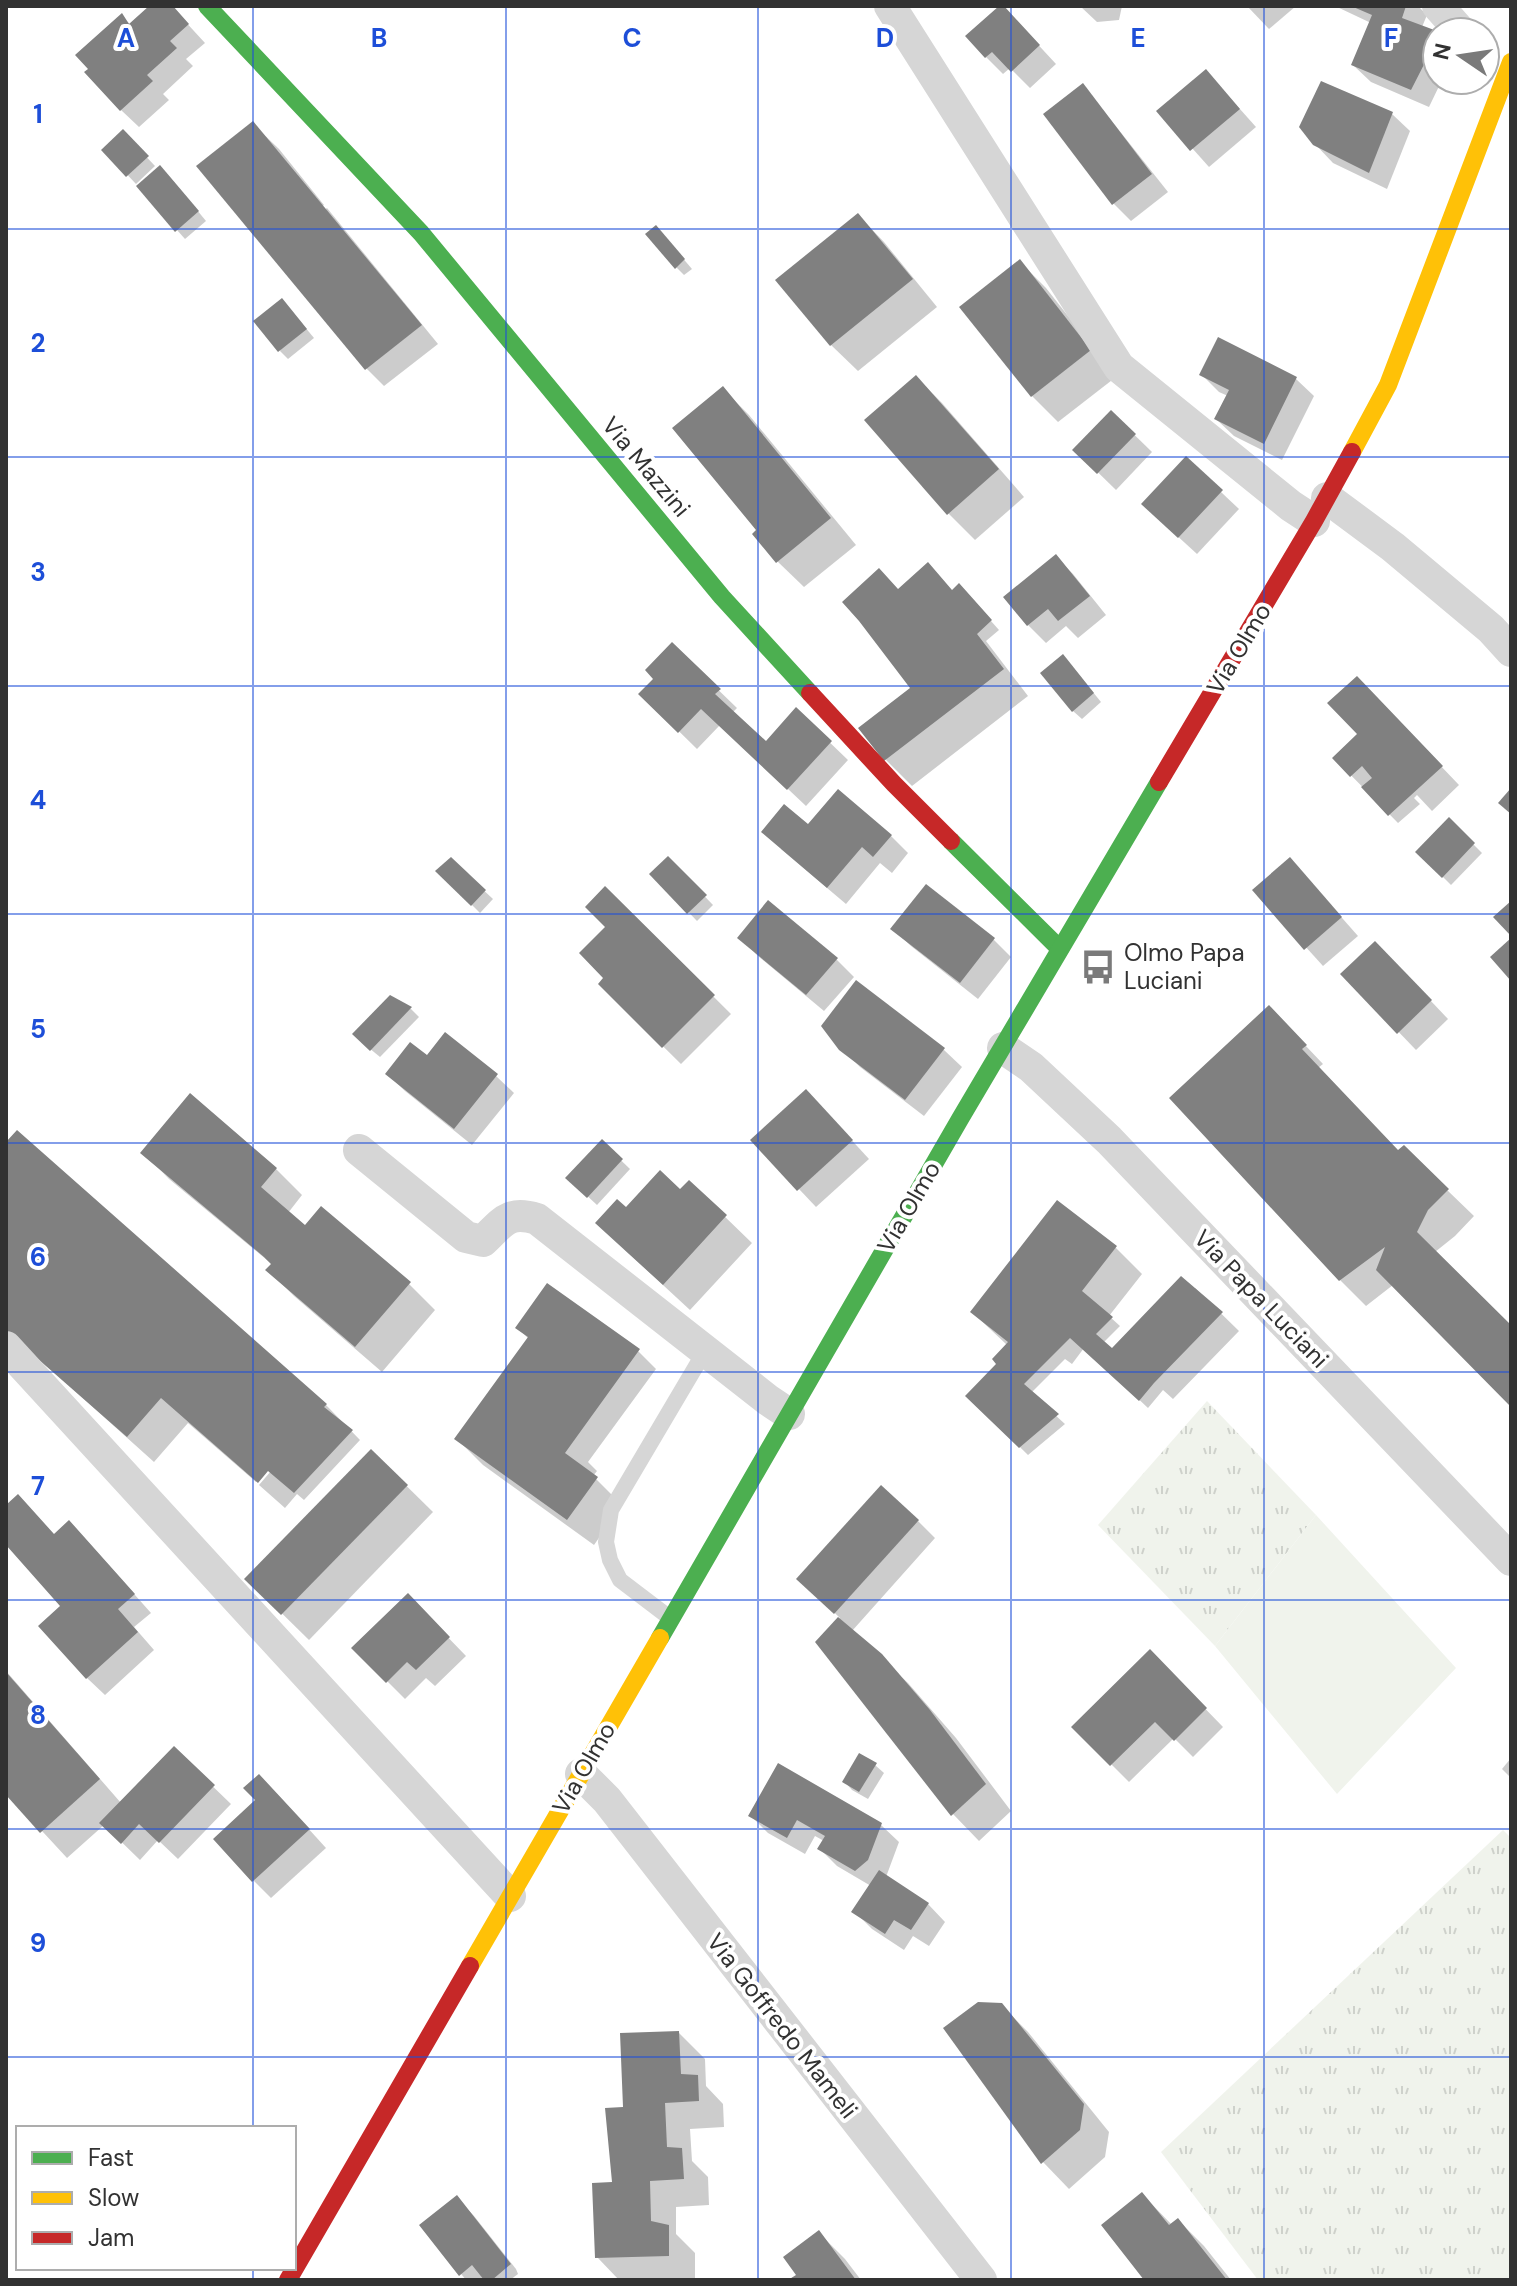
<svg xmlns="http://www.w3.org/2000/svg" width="1517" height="2286" font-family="'DM Sans',sans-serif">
<defs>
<pattern id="grass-tufts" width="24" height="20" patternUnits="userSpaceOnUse" patternTransform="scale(2)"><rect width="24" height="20" fill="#f0f3ec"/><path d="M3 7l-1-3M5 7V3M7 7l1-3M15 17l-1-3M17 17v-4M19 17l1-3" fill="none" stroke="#ced1cb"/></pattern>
</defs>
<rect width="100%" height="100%" fill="#fff"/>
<g fill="url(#grass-tufts)">
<polygon points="1207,1401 1316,1515 1215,1646 1098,1525"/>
<polygon points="1503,1830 1511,1838 1511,2280 1258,2280 1161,2152"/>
</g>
<polygon fill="#f0f3ec" points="1316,1515 1456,1668 1337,1794 1215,1646"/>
<g fill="#0003">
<polygon points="151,6 171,6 205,43 186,59 193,66 163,94 169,100 139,127 121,110 91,69 121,16 131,25"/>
<polygon points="1080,6 1122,6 1119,20 1097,22"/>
<polygon points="1247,6 1296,6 1269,29"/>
<polygon points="1335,6 1418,6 1427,15 1422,27 1437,33 1437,80 1442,80 1429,107 1371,82 1353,65 1371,23"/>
<polygon points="1019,24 1056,64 1030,88 1010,68 1003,74 986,57"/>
<polygon points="1206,71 1256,127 1209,167 1159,111"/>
<polygon points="1103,110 1168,192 1131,221 1114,204"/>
<polygon points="1392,114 1410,131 1387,189 1333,163 1315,144"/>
<polygon points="252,123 279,149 324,205 267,249"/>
<polygon points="123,132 155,166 136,184 104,150"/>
<polygon points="169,176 206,221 185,239 177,230"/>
<polygon points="327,208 438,344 384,386 367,369 270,252"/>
<polygon points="858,215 884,242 937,307 858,371 831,345 778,280"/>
<polygon points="664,236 692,269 684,275 676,267"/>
<polygon points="1020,262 1046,288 1116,377 1058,422 1032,396"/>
<polygon points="290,309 314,338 288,359 280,351"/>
<polygon points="1202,375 1296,379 1314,396 1282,460 1234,436 1216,419 1228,396 1219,392"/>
<polygon points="916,377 942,403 1024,497 975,540 949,514 867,421"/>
<polygon points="723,389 749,415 856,545 804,587 777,561"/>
<polygon points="1111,412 1152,452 1116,490 1075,450"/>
<polygon points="1186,459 1239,509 1197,554 1162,522"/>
<polygon points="1056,557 1073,574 1106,615 1078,638 1066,626 1046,643 1028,625"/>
<polygon points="899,591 967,594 999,630 986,641 1028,696 912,786 886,760 913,688"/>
<polygon points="672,645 737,708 732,713 766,743 796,710 848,760 806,806 720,725 697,749 641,694 656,679"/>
<polygon points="1071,665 1101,702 1082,719 1073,711"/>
<polygon points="1374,696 1459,785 1432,811 1417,795 1414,798 1420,804 1398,823 1334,758 1360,734"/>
<polygon points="1449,820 1482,853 1451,885 1418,852"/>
<polygon points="808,827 891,836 908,853 892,873 880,863 846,904 781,849"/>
<polygon points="668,858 713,905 697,921 652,874"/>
<polygon points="1290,859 1358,936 1323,966 1254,890"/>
<polygon points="451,860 493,899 480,913 438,871"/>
<polygon points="605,889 731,1014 681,1064 600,984 606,978 608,927"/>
<polygon points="893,929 993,939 1011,957 978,999 911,946"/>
<polygon points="740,938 836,959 854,977 824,1011 758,956"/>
<polygon points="1393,961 1448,1019 1416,1050 1343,974"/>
<polygon points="391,997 411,1009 419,1017 380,1057 363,1043"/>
<polygon points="878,1000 944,1050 962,1067 924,1116 860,1067 841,1048"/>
<polygon points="1286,1025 1323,1064 1318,1068 1398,1152 1447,1190 1474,1216 1455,1236 1435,1252 1511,1328 1511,1404 1393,1285 1366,1306 1340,1280"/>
<polygon points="387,1074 496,1076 514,1093 472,1145 405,1091"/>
<polygon points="823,1109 869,1159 816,1207 799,1189"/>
<polygon points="17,1133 326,1405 360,1440 304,1500 297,1494 285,1508 259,1485 271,1471 268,1468 256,1482 188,1423 154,1462 6,1329 6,1146"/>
<polygon points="602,1142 630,1169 597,1205 568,1178"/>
<polygon points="143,1152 276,1169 302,1195 288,1213 305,1228 409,1284 435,1310 382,1372 294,1296 268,1270 273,1265 169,1179"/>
<polygon points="689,1182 752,1243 690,1310 624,1249 626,1210 680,1192"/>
<polygon points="1057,1203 1116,1248 1142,1274 1109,1316 1120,1326 1103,1343 1112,1351 1195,1288 1239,1331 1173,1399 1163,1390 1148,1408 1084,1348 1072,1364 1065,1359 1031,1393 1065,1424 1028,1455 968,1396 999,1364 1007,1345 972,1312"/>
<polygon points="517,1328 638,1351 656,1369 588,1462 597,1471 593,1476 622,1505 594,1545 483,1465 457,1439 529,1339"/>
<polygon points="371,1451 433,1512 309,1640 247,1579"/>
<polygon points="6,1507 55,1536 87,1541 151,1613 134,1627 154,1650 105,1695 87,1678 63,1606 6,1542"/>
<polygon points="918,1521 935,1538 852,1631 908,1683 956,1738 1011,1811 979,1841 953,1814 818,1642 840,1618 817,1596"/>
<polygon points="408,1596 466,1656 435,1686 426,1678 405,1699 354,1648"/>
<polygon points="1150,1652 1223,1727 1193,1757 1174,1738 1129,1782 1074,1727"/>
<polygon points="6,1671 121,1803 174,1749 231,1804 178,1859 158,1840 140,1860 104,1825 67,1858 6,1792"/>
<polygon points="1511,1758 1511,1778 1502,1769"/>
<polygon points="875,1765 884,1773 868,1799 852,1790 844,1781"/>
<polygon points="277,1794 326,1848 271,1898 253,1880 257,1800"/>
<polygon points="750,1815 881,1825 899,1842 886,1877 928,1904 945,1922 929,1946 913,1936 904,1950 872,1929 854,1911 871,1886 837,1866 820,1849 824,1841 815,1836 805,1854 768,1833"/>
<polygon points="1001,2005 1028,2032 1109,2132 1105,2157 1069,2189 1043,2162 946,2029"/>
<polygon points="679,2033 705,2059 706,2086 723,2104 724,2127 690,2129 692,2161 708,2177 709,2205 676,2207 676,2234 695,2253 695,2280 619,2280 597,2257 614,2184"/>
<polygon points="1142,2194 1172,2225 1178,2220 1204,2246 1231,2280 1147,2280"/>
<polygon points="457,2198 474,2216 516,2269 518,2274 510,2280 466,2280 422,2225"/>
<polygon points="819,2233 845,2259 861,2280 792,2280 798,2275"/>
</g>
<g fill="#808080">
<polygon points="149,6 173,6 189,24 170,41 177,48 147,75 153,81 120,111 84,72 88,69 75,55 122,13 129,24"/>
<polygon points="999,6 1004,6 1040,45 1011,72 992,52 985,58 965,36"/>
<polygon points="1351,6 1406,6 1402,18 1437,31 1437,39 1411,90 1351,65 1372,15"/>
<polygon points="1206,69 1240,109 1190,151 1156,111"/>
<polygon points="1321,81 1393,112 1369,173 1313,145 1299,127"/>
<polygon points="1083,83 1152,174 1112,205 1043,114"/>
<polygon points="253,121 422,325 365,370 196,166"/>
<polygon points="123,129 149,156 126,177 101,150"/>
<polygon points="160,165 199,211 175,232 136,186"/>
<polygon points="858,213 913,279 830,346 775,280"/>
<polygon points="656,225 685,259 675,269 645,234"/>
<polygon points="1020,259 1091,350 1031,397 959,307"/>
<polygon points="282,298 307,329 278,352 253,321"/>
<polygon points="1218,337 1297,377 1264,444 1214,419 1229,390 1199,375"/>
<polygon points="916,375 999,469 947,515 864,420"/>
<polygon points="723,386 831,518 776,563 752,534 756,530 672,428"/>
<polygon points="1111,410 1136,434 1097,474 1072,450"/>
<polygon points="1186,456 1223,490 1178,538 1141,504"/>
<polygon points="1056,554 1090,596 1058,621 1048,609 1027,626 1003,597"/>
<polygon points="928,562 952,590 959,583 992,620 977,634 1004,669 884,761 858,728 910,688 859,621 842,602 879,568 898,589"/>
<polygon points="672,642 721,689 715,694 766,741 796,707 832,741 787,790 701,709 678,733 638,694 653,679 645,670"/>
<polygon points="1063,654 1094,693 1072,712 1040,673"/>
<polygon points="1357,676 1443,766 1388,816 1361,787 1372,778 1362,766 1350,777 1332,758 1357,734 1327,703"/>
<polygon points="1511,788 1511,814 1498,803"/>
<polygon points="838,789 892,835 873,857 862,847 827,888 761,832 784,804 808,824"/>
<polygon points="1449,817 1475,843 1442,878 1415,852"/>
<polygon points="668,856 707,895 687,914 649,874"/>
<polygon points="451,857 486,890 471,906 435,871"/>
<polygon points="1290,857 1342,917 1304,950 1252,890"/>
<polygon points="926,884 995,938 960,983 890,929"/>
<polygon points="605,886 715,995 662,1048 598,984 603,978 579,953 605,927 585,907"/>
<polygon points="768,900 838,958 806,995 737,938"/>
<polygon points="1511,901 1511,936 1493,917"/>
<polygon points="1511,938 1511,981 1490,957"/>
<polygon points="1375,941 1432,1000 1397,1034 1340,974"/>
<polygon points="856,980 945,1048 905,1100 839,1050 821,1026"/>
<polygon points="390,995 412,1007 370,1051 352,1034"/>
<polygon points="1269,1005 1307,1045 1302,1049 1398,1150 1404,1145 1449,1189 1428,1210 1417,1232 1511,1325 1511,1407 1376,1270 1385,1247 1339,1281 1169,1098"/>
<polygon points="445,1032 498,1074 454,1129 385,1074 410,1042 427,1055"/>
<polygon points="806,1089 853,1140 797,1191 750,1140"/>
<polygon points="190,1093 277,1168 261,1187 305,1225 321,1206 411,1282 355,1347 265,1270 271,1264 264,1257 140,1153"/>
<polygon points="17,1130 327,1404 324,1407 353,1430 294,1493 268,1471 258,1483 161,1398 127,1437 6,1331 6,1142"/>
<polygon points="602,1139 623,1159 587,1198 565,1178"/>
<polygon points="660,1170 680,1189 689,1180 727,1215 663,1285 595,1223 617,1199 626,1207"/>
<polygon points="1057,1200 1117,1246 1082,1291 1113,1317 1096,1334 1112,1348 1181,1276 1223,1312 1154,1383 1139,1401 1070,1338 1024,1384 1059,1414 1019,1448 965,1396 996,1364 992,1359 1008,1342 970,1312"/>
<polygon points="547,1283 640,1349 565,1453 598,1477 567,1520 454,1439 528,1337 515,1328"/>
<polygon points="371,1449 408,1485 281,1615 244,1579"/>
<polygon points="881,1485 919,1520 834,1614 796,1579"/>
<polygon points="18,1494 54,1534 69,1520 135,1594 118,1609 138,1632 86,1679 38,1626 60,1606 6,1545 6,1505"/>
<polygon points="408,1593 450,1637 416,1670 407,1662 386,1683 351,1648"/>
<polygon points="838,1617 882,1654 930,1710 986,1784 951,1816 815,1642"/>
<polygon points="1150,1649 1207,1708 1174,1741 1155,1722 1110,1766 1071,1727"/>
<polygon points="6,1672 100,1779 40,1833 6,1795"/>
<polygon points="174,1746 215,1785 159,1843 139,1824 121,1844 99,1823"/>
<polygon points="859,1753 877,1763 859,1792 842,1782"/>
<polygon points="778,1763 882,1823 868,1860 855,1871 817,1849 825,1836 797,1820 787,1838 748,1816"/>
<polygon points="259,1774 310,1829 252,1882 213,1839 255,1800 243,1788"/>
<polygon points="879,1870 929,1903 911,1930 894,1920 885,1934 851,1912"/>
<polygon points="978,2002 1002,2003 1084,2104 1080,2130 1041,2164 943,2028"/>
<polygon points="679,2031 681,2074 698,2075 699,2101 665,2103 667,2147 682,2148 684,2179 650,2181 651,2221 669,2225 669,2256 595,2258 592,2183 612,2182 605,2108 623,2107 620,2033"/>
<polygon points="1142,2192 1169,2225 1178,2218 1227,2280 1144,2280 1101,2225"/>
<polygon points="457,2195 511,2264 492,2280 484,2280 472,2265 459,2276 419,2225"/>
<polygon points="819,2230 856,2280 788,2280 796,2275 783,2257"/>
</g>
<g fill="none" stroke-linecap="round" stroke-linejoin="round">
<polyline stroke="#d6d6d6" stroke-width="16" points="670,1618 620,1580 610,1560 606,1542 611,1510 705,1351"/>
<g stroke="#d6d6d6" stroke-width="32">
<polyline points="890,6 1119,367 1291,506 1314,521"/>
<polyline points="1438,6 1461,32"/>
<polyline points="1327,498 1393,547 1491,629 1511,651"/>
<polyline points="1003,1048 1031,1067 1109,1140 1511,1560"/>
<path d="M359 1150 466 1237 483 1241C503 1222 508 1210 537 1219L768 1400 789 1414"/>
<polyline points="6,1347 510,1896"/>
<polyline points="581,1774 607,1800 981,2280"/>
</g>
<g stroke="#4caf50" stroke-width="18">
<polyline points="207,6 421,233 722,597 810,693"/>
<polyline points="951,841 1060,949"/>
<polyline points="660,1638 960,1119 1159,782"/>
</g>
<g stroke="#ffc107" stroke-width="18">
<polyline points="1352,452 1388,385 1511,62"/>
<polyline points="470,1966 660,1638"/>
</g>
<g stroke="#c62828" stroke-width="18">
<polyline points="810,693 894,784 951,841"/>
<polyline points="1159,782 1314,521 1352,452"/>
<polyline points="288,2280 470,1966"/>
</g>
</g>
<path fill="none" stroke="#1d4ed8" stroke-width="2" stroke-opacity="0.55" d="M253 6V2128M506 6V2280M758 6V2280M1011 6V2280M1264 6V2280M6 229H1511M6 457H1511M6 686H1511M6 914H1511M6 1143H1511M6 1372H1511M6 1600H1511M6 1829H1511M6 2057H1511M253 2268V2280"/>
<defs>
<g id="bus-bare" transform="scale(2.76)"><path d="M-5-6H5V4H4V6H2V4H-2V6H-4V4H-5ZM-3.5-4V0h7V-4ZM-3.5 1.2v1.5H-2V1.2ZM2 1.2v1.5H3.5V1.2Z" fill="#7a7a7a" stroke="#fff" stroke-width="2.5" paint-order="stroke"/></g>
</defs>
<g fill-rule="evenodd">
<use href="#bus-bare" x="1098" y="967"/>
</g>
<g text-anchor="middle" stroke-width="8" stroke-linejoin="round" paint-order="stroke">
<g font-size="24" fill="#323232" stroke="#fff">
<text transform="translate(646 467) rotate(50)" y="8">Via Mazzini</text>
<text transform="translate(1239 649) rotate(-59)" y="8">Via Olmo</text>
<text transform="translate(909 1207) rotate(-60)" y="8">Via Olmo</text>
<text transform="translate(1261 1299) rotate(46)" y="8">Via Papa Luciani</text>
<text transform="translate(584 1768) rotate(-60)" y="8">Via Olmo</text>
<text transform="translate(782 2026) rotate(52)" y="8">Via Goffredo Mameli</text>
</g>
<g font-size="24" fill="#323232" stroke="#fff" text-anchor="start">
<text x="1124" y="961">Olmo Papa<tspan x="1124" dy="28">Luciani</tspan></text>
</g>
</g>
<g font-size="26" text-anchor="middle" font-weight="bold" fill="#1d4ed8" stroke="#fff" stroke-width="8" stroke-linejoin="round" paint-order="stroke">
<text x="126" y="47">A</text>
<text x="379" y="47">B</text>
<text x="632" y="47">C</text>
<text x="885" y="47">D</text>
<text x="1138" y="47">E</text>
<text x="1391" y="47">F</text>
<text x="38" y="123">1</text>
<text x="38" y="352">2</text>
<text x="38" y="581">3</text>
<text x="38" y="809">4</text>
<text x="38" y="1038">5</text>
<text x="38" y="1266">6</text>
<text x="38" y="1495">7</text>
<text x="38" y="1724">8</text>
<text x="38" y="1952">9</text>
</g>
<rect width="1517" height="2286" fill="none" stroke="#323232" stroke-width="16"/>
<rect x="16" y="2126" width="280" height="144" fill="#ffffff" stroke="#adadad" stroke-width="2"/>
<rect x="32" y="2152" width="40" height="12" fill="#4caf50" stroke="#adadad" stroke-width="2"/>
<text x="88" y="2166" font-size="24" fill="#323232">Fast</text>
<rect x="32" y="2192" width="40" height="12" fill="#ffc107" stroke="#adadad" stroke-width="2"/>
<text x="88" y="2206" font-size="24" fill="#323232">Slow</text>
<rect x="32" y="2232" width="40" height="12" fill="#c62828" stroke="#adadad" stroke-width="2"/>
<text x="88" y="2246" font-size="24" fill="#323232">Jam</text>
<g transform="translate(1461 56) rotate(283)"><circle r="38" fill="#ffffff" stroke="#adadad" stroke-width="2"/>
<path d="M0-6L14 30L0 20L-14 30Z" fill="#7a7a7a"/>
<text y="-12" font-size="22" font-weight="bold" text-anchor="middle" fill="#323232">N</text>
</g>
</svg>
